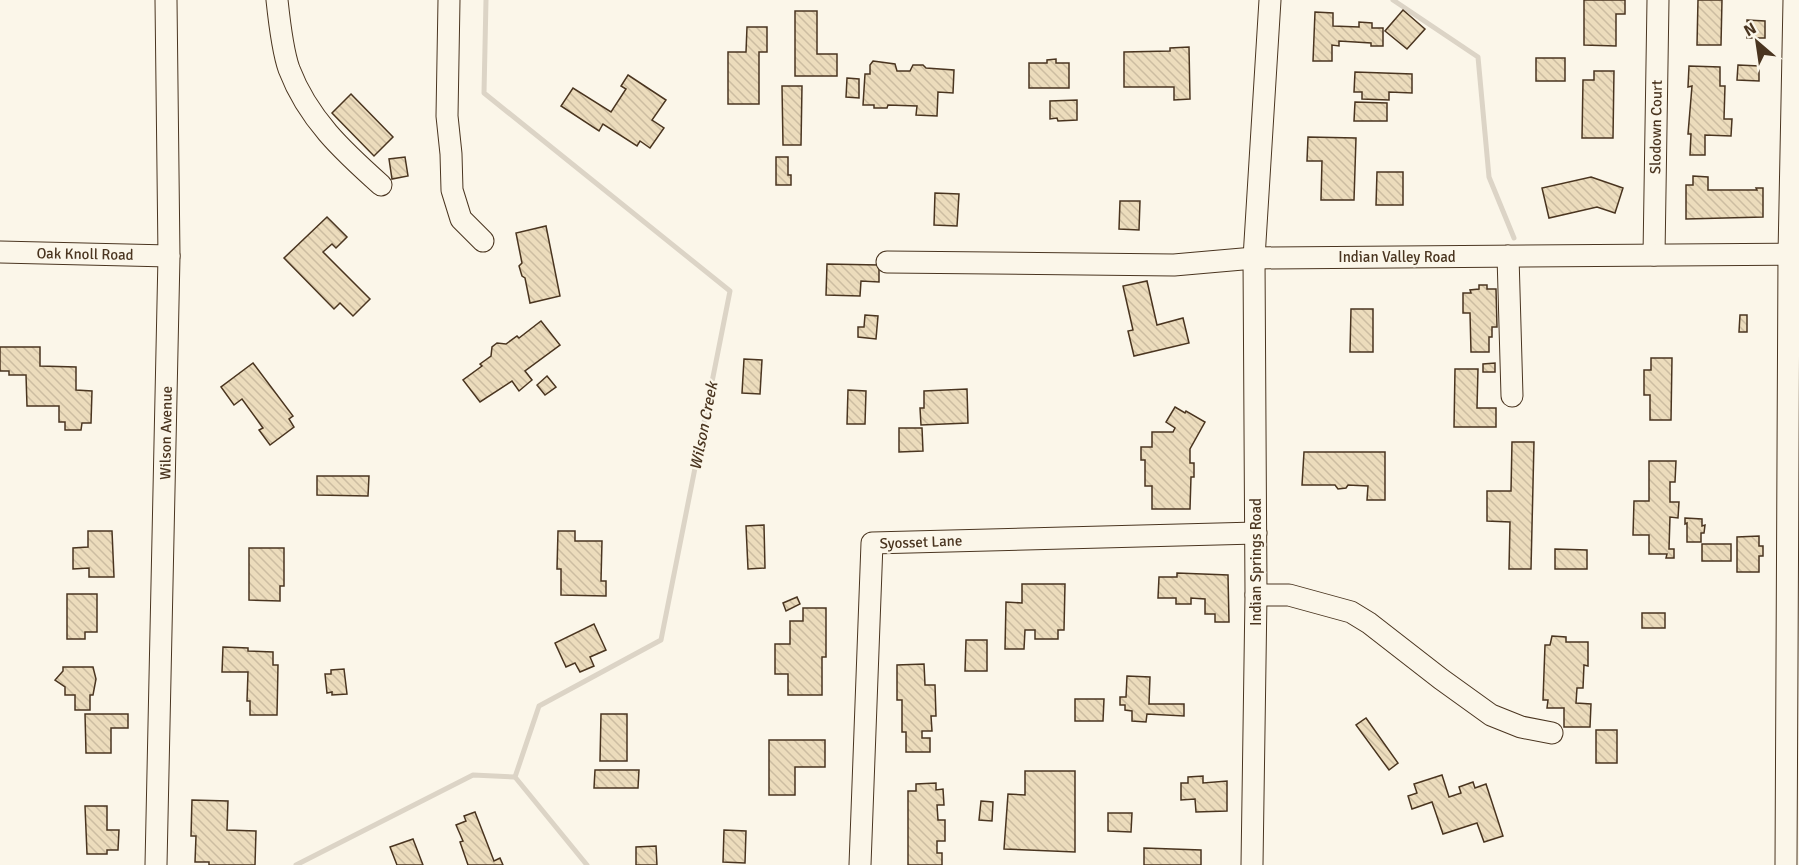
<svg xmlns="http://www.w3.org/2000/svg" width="1799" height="865" font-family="Signika,sans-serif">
<defs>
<pattern id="building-back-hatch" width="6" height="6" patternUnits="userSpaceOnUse" patternTransform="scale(1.5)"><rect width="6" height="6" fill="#ecdcbc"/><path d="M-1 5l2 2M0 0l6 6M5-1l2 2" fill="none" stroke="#ccbda1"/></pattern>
</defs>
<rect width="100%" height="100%" fill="#fbf6e9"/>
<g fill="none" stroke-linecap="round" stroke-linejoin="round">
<g stroke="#dcd4c6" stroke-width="5">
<polyline points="486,0 484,93 730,291 661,640 539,706 515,777 587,865"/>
<polyline points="1393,0 1478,57 1489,177 1514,238"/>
<polyline points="296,865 473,775 515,777"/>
</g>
</g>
<g fill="url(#building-back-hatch)" stroke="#4a3520" stroke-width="1.5">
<polygon points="1584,0 1625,0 1625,14 1616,14 1616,46 1584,45"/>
<polygon points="1698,0 1722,0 1721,45 1697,45"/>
<polygon points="1403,10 1425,29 1407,49 1385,31"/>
<polygon points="795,11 817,11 817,54 837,54 837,76 795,76"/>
<polygon points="1315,12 1333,13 1333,26 1359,27 1359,22 1372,23 1372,28 1383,28 1383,46 1371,46 1371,43 1339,41 1339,46 1332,45 1332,61 1313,61"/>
<polygon points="1747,20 1765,21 1765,38 1747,38"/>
<polygon points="747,27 767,27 767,52 759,52 759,104 728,104 728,52 746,52"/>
<polygon points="1189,47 1190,99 1174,100 1174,87 1124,87 1124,52 1170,51 1170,48"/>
<rect x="1536" y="58" width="29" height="23"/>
<polygon points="1056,59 1056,63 1069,63 1069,88 1029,88 1029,63 1047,63 1047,60"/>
<polygon points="873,61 895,64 897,71 910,71 913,65 923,65 926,68 954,70 953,93 938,92 937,116 916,115 917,106 888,105 887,108 874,108 874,105 863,105 865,74 870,74 870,65"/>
<polygon points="1738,65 1759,66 1759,81 1737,80"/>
<polygon points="1689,66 1720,67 1720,86 1725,86 1724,119 1732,119 1731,136 1705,135 1705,155 1690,155 1691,134 1688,134 1692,86 1688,87"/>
<polygon points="1594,71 1614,71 1613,138 1582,138 1583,80 1594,80"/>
<polygon points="1355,72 1412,74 1412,93 1389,92 1389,100 1362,99 1362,92 1354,92"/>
<polygon points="628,75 666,100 652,120 664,128 650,148 640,141 637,146 603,124 599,131 561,106 573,88 611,112 626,89 621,86"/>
<polygon points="847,78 859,79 859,98 846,97"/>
<polygon points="782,86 802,86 801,145 783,145"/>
<polygon points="351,94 393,137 374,156 332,113"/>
<polygon points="1077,100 1077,120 1058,121 1057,118 1050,119 1050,101"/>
<polygon points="1355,102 1387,103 1387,121 1354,121"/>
<polygon points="1308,137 1356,138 1354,200 1321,200 1322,161 1307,161"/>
<polygon points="405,157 408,176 392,179 389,159"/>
<polygon points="776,157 788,157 788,175 791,175 791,185 776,185"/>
<polygon points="1377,172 1403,172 1403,205 1376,205"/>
<polygon points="1693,176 1708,177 1708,190 1757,190 1756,188 1763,188 1763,217 1686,219 1686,185 1693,185"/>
<polygon points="1591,177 1623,188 1615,213 1597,207 1549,218 1542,188"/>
<polygon points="935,193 959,194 957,226 934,225"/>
<polygon points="1120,201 1140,201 1139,230 1119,229"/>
<polygon points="327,217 347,237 336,248 332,244 323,252 370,299 353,316 340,303 334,309 284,258"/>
<polygon points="546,226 560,296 530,303 525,278 522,276 519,266 522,263 516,233"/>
<polygon points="827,264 879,265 879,282 861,281 860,296 826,295"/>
<polygon points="1147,281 1157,325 1183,318 1189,343 1134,356 1128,331 1133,330 1123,286"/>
<polygon points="1479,285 1487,285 1487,289 1496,289 1497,327 1492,327 1492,337 1489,337 1489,352 1471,352 1470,313 1463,313 1463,293 1471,293 1470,290 1479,289"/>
<polygon points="1351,309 1373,309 1373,352 1350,352"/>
<polygon points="865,315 878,316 876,339 858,337 858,327 864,327"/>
<polygon points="1740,315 1747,315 1747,332 1739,332"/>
<polygon points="541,321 560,345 525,371 532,380 519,391 512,381 480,402 463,380 482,366 480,364 491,356 492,347 497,343 506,344 517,336 519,338"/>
<polygon points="0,347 40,347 40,366 76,367 76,390 92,391 91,423 82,423 81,430 65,430 65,422 59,422 59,406 27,406 26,375 9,375 9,371 0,371"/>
<polygon points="1651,358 1672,358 1671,420 1650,420 1650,395 1644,395 1644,370 1651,370"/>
<polygon points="744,359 762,360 760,394 742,393"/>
<polygon points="253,363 293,416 289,419 294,427 270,445 259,430 263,428 242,399 234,405 221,387"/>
<polygon points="1495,363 1495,372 1483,372 1483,364"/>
<polygon points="1455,369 1478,369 1477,408 1496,408 1496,427 1454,427"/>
<polygon points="547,376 556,387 545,395 537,385"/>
<polygon points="967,389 968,423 921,425 920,408 924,408 924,391"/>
<polygon points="848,390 866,391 865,424 847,424"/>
<polygon points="1175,407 1185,413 1186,411 1205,422 1190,449 1190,463 1194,463 1194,477 1191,477 1190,509 1152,509 1152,486 1145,486 1145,460 1141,460 1141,447 1152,447 1152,432 1173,432 1175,428 1166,422"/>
<polygon points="899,428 922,428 923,451 899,452"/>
<polygon points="1512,442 1534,442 1531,569 1509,569 1510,522 1487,521 1487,491 1511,491"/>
<polygon points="1304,452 1385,452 1385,500 1367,500 1368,486 1348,485 1346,488 1338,489 1335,485 1302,485"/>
<polygon points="1649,461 1676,461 1675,482 1670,482 1670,502 1679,502 1678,518 1670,517 1669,549 1674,549 1674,558 1666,558 1667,554 1649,554 1649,535 1633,535 1634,501 1649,501"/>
<polygon points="317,476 369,476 368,496 317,495"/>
<polygon points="1685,518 1702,519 1702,526 1705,525 1704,533 1701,533 1701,542 1687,542 1687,523 1685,524"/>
<polygon points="764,525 765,568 748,569 746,526"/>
<polygon points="88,531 112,531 114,577 89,577 89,568 73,569 73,548 88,547"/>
<polygon points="558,531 575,531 575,541 602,541 601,581 606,581 606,596 561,595 561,569 557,569"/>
<polygon points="1759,536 1759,546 1763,546 1763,556 1759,556 1759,572 1737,572 1737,537"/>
<rect x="1702" y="544" width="29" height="17"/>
<polygon points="249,548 284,548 284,586 280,586 280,601 249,600"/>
<polygon points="1555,549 1587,550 1587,569 1555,569"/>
<polygon points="1177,573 1228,575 1229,622 1215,622 1215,614 1205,614 1205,599 1191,598 1191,604 1176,604 1176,598 1158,598 1159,577 1177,577"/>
<polygon points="1022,584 1065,584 1064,630 1058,630 1058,639 1035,639 1035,630 1025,630 1024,649 1005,649 1006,602 1022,603"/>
<polygon points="67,594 97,594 97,632 85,632 85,639 67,639"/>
<polygon points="797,597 800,604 786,611 783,603"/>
<polygon points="803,608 826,608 826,657 822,657 822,695 788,695 788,674 775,674 775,644 790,644 790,621 803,621"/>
<rect x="1642" y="613" width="23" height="15"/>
<polygon points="594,624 606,650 590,657 594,666 580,672 575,663 566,667 555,643"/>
<polygon points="1552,636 1566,637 1566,642 1588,642 1588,666 1584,665 1583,688 1577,688 1576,703 1591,704 1590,727 1564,727 1564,708 1547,708 1548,700 1543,700 1545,645 1550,645"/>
<polygon points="966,640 987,640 987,671 965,671"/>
<polygon points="223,647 248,648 248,651 273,652 273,665 278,665 277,715 250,715 250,701 247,701 248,672 222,672"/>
<polygon points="924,664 925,685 935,685 936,716 931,716 932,731 922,731 922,738 930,738 930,752 906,752 906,732 902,732 902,700 897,700 897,665"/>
<polygon points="63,667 93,667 96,679 93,695 90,695 90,710 75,710 75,695 65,695 65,687 55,680 63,671"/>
<polygon points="344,669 347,694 332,695 332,692 327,693 325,674 331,674 331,670"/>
<polygon points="1127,676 1150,677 1149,704 1184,704 1184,716 1147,714 1146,722 1132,721 1132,711 1125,710 1125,705 1120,705 1120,697 1126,697"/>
<polygon points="1075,699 1104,699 1103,721 1075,721"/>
<polygon points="85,714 128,714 128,728 111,728 111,753 86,753"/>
<polygon points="601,714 627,714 627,761 600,761"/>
<polygon points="1366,718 1398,763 1389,770 1356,725"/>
<rect x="1596" y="730" width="21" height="33"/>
<polygon points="769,740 825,740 825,767 795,767 795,795 769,795"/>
<polygon points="595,770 639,770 638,788 594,788"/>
<polygon points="1025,771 1075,771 1075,852 1004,849 1008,794 1025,795"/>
<polygon points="1442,775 1449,797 1461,793 1459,787 1473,782 1475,788 1486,784 1503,836 1484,842 1477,823 1443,834 1432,802 1412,809 1408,796 1417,793 1414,784"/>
<polygon points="1203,776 1203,783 1227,781 1227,811 1196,812 1195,799 1181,800 1181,783 1188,783 1188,777"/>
<polygon points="936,783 936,790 943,789 944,805 937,805 938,820 945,820 945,841 937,841 937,853 942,853 942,865 908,865 908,791 916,791 916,784"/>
<polygon points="192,800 228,801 227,830 256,831 255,865 209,865 209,862 195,862 196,836 191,836"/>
<polygon points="981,801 993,802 992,821 979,820"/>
<polygon points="85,806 107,806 107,830 119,830 118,850 107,850 107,854 87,854"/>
<polygon points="475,812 494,861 500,858 503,865 468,865 460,842 463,841 456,825 466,821 464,816"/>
<polygon points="1108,813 1132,813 1131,832 1108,831"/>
<polygon points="724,830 746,831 745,863 723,862"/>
<polygon points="413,839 423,865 397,865 390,847"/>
<polygon points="656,846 657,865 636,865 636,847"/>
<polygon points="1144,848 1201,850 1201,865 1144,865"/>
</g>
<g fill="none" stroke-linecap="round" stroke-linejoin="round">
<g stroke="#4a3520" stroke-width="23">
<g id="minor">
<path d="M277 0C279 19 283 52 289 69 308 119 343 151 381 185"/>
<polyline points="449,0 447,116 451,154 452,190 461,219 483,241"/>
<polyline points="0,252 169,256"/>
<polyline points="1654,255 1658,0"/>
<polyline points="1508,256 1512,396"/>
<polyline points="887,262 1174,265 1254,258 1799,254"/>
<polyline points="1256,595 1289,595 1351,612 1369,623 1441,679 1491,715 1521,727 1552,733"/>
<polyline points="156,865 169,256 166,0"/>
<polyline points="860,865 872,543 1256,533"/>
<polyline points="1252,865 1256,595 1254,258 1270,0"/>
<polyline points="1786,865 1789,254 1794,0"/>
</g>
</g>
<use href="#minor" stroke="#fbf6e9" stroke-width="21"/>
</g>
<g text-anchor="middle" stroke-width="4.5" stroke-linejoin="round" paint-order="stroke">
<g font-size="15" fill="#4a3520" stroke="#fbf6e9">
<text transform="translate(1656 127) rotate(-89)" y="5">Slodown Court</text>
<text transform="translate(85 254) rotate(1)" y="5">Oak Knoll Road</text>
<text x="1397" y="262">Indian Valley Road</text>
<text transform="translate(166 433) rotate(-89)" y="5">Wilson Avenue</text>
<text transform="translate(921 542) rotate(-2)" y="5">Syosset Lane</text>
<text transform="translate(1256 562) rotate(-90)" y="5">Indian Springs Road</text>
</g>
<g font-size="16" font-style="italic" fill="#4a3520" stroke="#fbf6e9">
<text transform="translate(703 426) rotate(-79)" y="6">Wilson Creek</text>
</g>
</g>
<g transform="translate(1757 42) rotate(331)" stroke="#fbf6e9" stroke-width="4.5" paint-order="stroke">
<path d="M0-4.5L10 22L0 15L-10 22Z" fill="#4a3520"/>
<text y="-9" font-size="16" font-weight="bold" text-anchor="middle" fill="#4a3520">N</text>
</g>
</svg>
